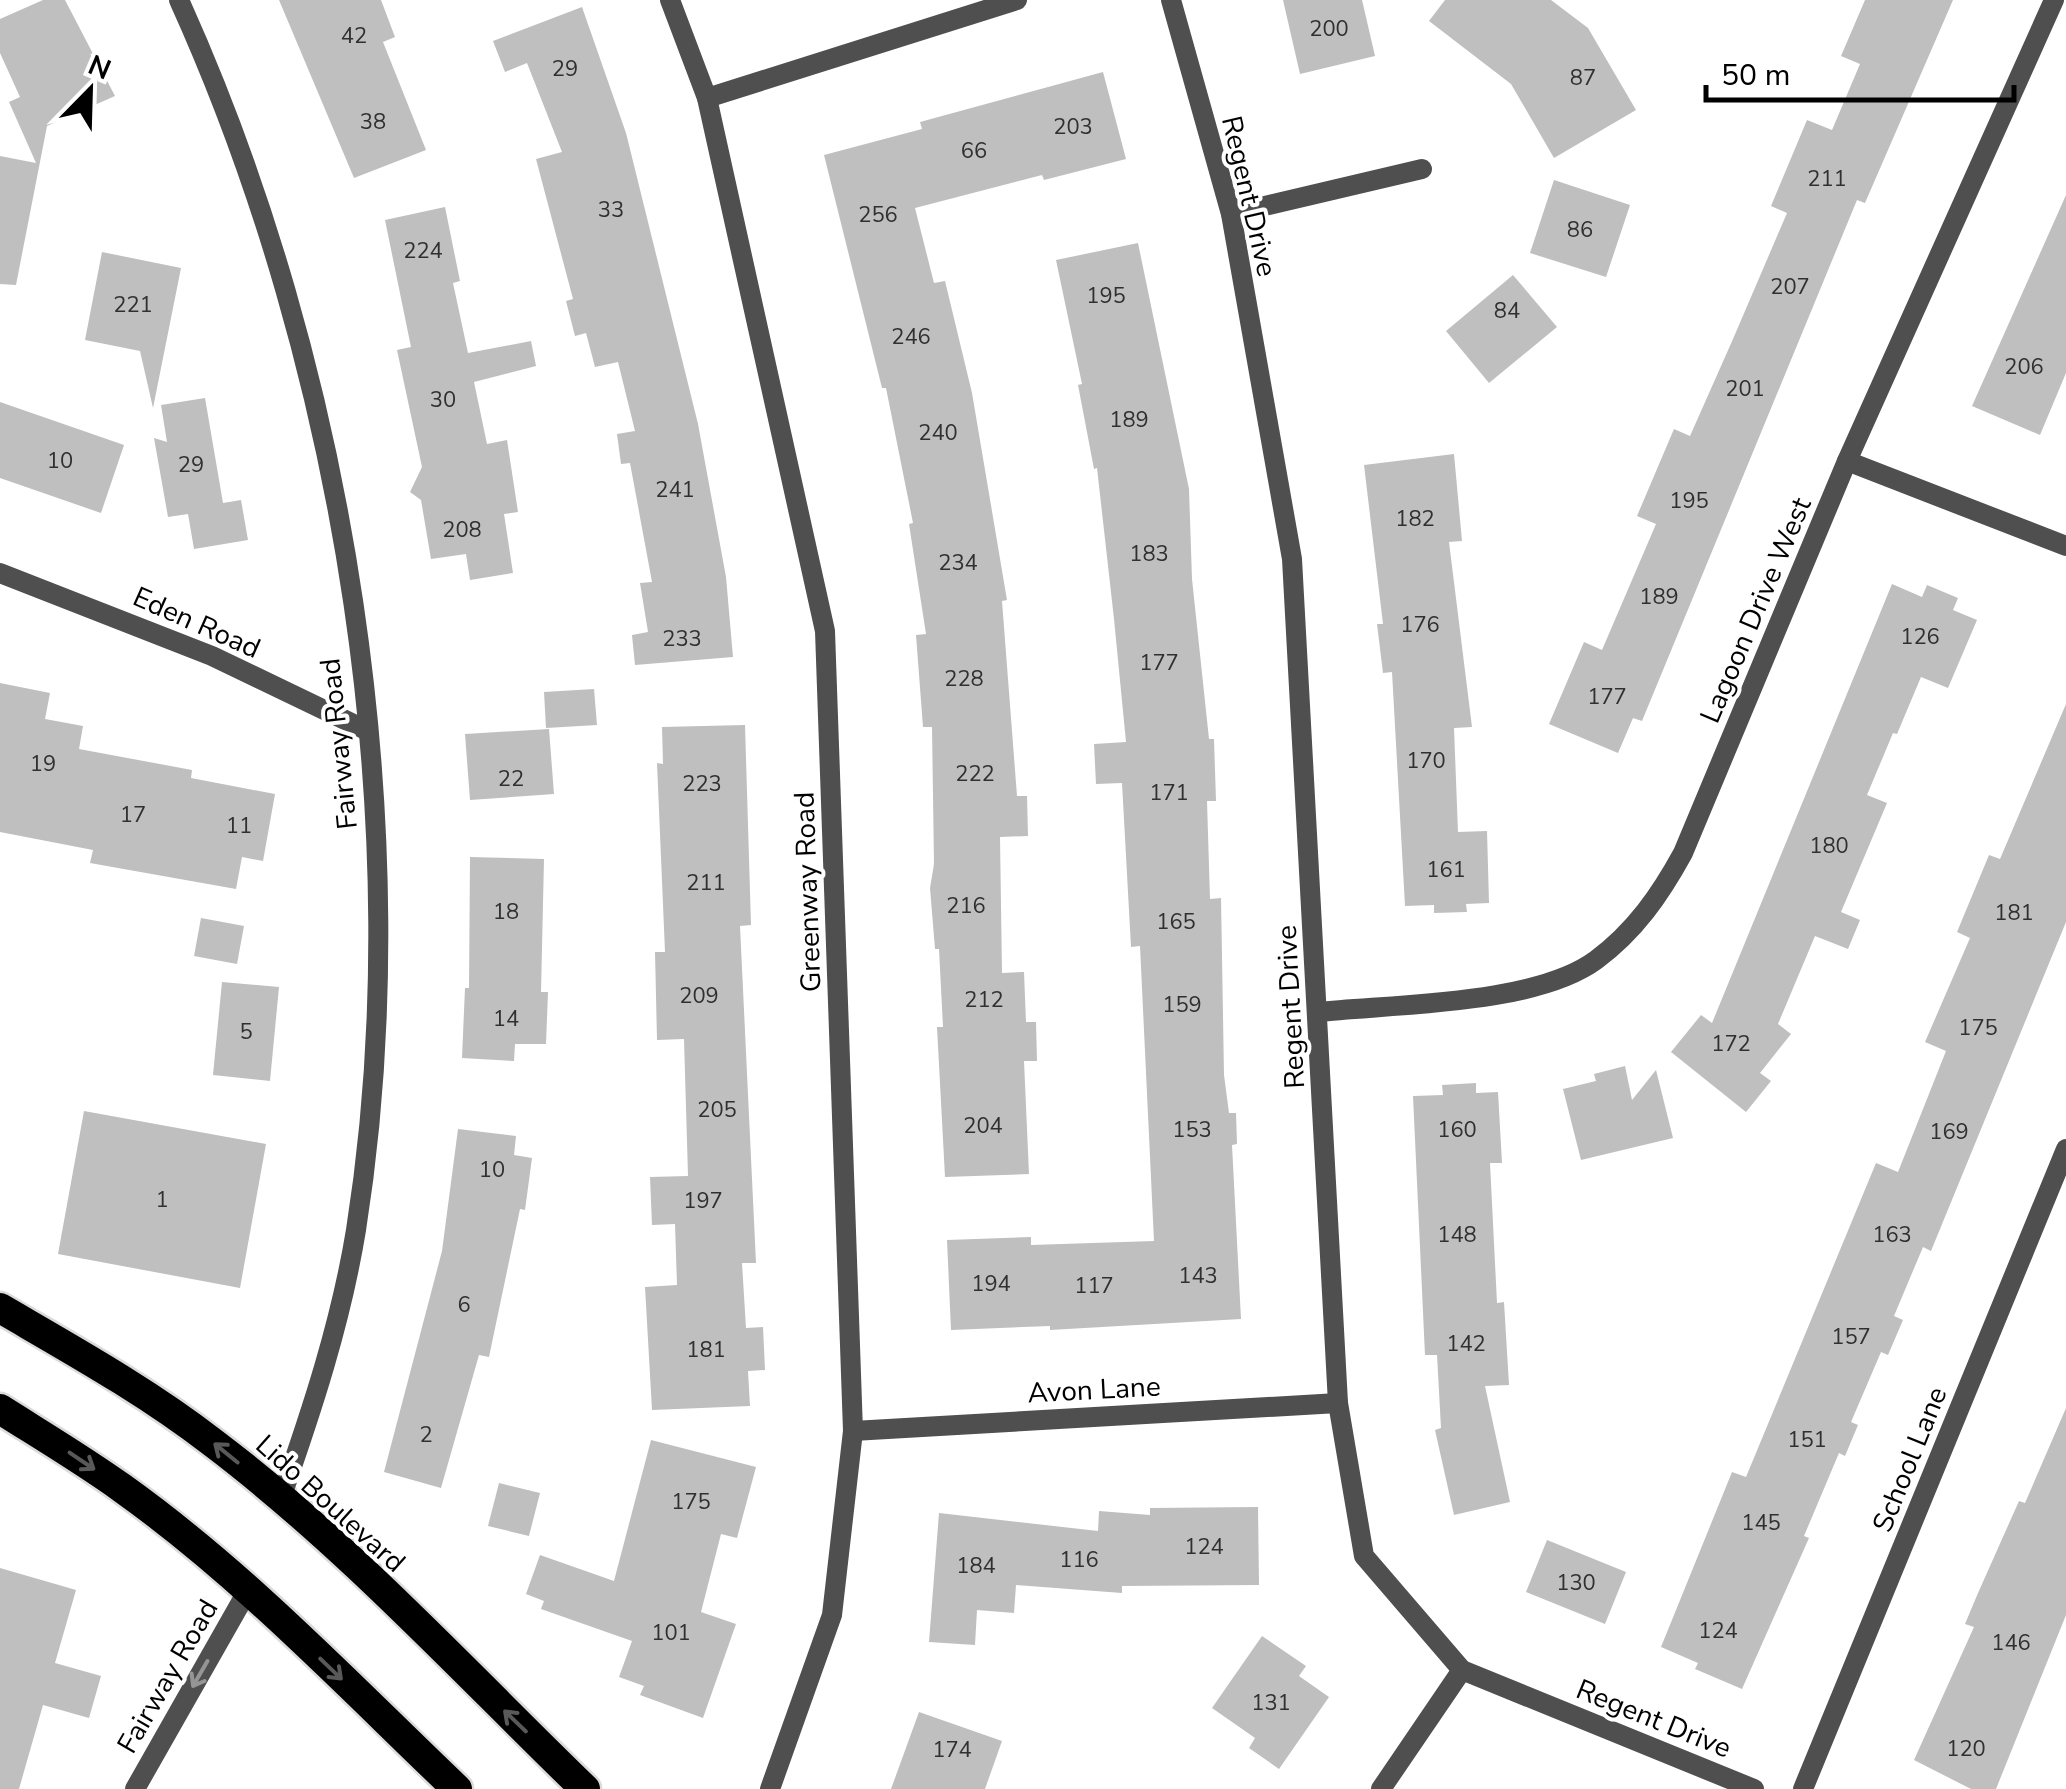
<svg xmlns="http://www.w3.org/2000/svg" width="2066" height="1789" font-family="'Nunito Sans',sans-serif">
<rect width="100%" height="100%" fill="#fff"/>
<g fill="#bfbfbf">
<polygon points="43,0 65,0 115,96 47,126 16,285 0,284 0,156 36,163 9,102 20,97 0,53 0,19"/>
<polygon points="279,0 381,0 395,37 383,42 426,150 354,178"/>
<polygon points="1283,0 1362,0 1375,56 1300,74"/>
<polygon points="1445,0 1551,0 1588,28 1636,110 1554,158 1511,84 1429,21"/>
<polygon points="1865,0 1953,0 1865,203 1857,200 1642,721 1633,718 1618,753 1549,724 1584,642 1602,650 1656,524 1637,516 1674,429 1690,436 1733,339 1787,213 1771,206 1807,120 1832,130 1860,64 1841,56"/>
<polygon points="582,7 626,133 698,424 726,577 733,657 635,665 632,635 648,632 640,583 652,582 630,463 621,464 617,434 635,431 618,362 595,367 586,333 575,336 566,301 573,299 536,159 562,152 527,63 505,72 493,41"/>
<polygon points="1103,72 1126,159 1044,180 1042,175 915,208 934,283 945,281 972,393 1007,600 1002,601 1017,796 1027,796 1028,836 1000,837 1002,973 1024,972 1026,1022 1036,1022 1037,1061 1024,1061 1029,1174 945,1177 937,1027 943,1027 939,949 935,949 930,888 934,864 932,727 923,727 916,635 926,634 909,524 913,523 886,388 882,388 824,155 922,129 920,122"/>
<polygon points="1554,180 1630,205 1606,277 1530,253"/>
<polygon points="2066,195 2066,373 2040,435 1972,406"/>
<polygon points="445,207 460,281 453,283 468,353 531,341 536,366 474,382 487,444 507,440 518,512 504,514 513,573 470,580 466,554 431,559 421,500 410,492 422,467 397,350 411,347 385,220"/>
<polygon points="1138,243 1189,489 1192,579 1209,739 1214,739 1216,801 1207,801 1210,899 1221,898 1224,1075 1229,1113 1236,1113 1237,1144 1232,1145 1241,1319 1050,1330 1050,1326 951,1330 947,1240 1031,1237 1031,1245 1154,1241 1140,946 1131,947 1122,783 1096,784 1094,744 1126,742 1114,619 1097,468 1094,469 1078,385 1082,384 1056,260"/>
<polygon points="102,252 181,268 153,408 140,351 85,340"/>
<polygon points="1513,275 1557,327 1489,383 1446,331"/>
<polygon points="205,398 223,503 241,500 248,540 194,549 188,514 168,517 154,438 167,442 161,405"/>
<polygon points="0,402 124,445 101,513 0,478"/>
<polygon points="1454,454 1462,541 1449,542 1472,727 1454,728 1458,832 1487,831 1489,903 1466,904 1467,912 1434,913 1434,905 1405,906 1392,672 1383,673 1377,624 1383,624 1364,465"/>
<polygon points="1892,584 1922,597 1927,585 1958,598 1953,610 1977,620 1948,688 1921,677 1897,734 1893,733 1867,795 1887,803 1841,912 1860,920 1848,949 1815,936 1778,1024 1791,1034 1760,1073 1771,1081 1746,1112 1671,1052 1701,1015 1712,1023"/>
<polygon points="0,683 50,693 45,719 83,726 79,749 192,770 191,778 275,794 263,861 242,857 236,889 90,863 93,850 0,832"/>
<polygon points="594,689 597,725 546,728 544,692"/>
<polygon points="2066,704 2066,922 1931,1251 1923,1247 1894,1316 1903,1320 1888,1355 1881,1352 1851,1422 1858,1425 1845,1456 1839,1453 1804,1536 1809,1538 1742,1689 1695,1669 1698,1663 1661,1647 1732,1472 1746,1477 1876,1163 1898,1172 1946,1051 1925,1042 1970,938 1957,932 1989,855 2000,859"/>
<polygon points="745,725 751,925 740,926 756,1263 742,1263 746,1328 763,1327 765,1370 748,1371 750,1406 652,1410 645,1287 677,1285 675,1224 652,1225 650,1177 688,1176 684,1039 657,1040 655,952 665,952 657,763 663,764 662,727"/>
<polygon points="549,729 554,794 470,800 465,734"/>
<polygon points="470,857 544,859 541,992 548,992 546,1044 515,1044 514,1061 462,1058 465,988 469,988"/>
<polygon points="201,918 244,926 237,964 194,956"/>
<polygon points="222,982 279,987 270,1081 213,1075"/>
<polygon points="1625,1066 1632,1100 1656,1070 1673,1138 1581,1160 1563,1089 1596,1081 1594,1074"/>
<polygon points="1476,1083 1476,1093 1498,1092 1502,1163 1490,1163 1497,1303 1504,1302 1509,1385 1485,1386 1510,1502 1454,1515 1435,1430 1441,1428 1437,1355 1425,1355 1413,1096 1443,1095 1442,1085"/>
<polygon points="84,1111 266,1144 240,1288 58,1254"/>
<polygon points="458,1129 516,1136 514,1155 532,1158 525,1210 520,1209 489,1357 479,1355 441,1488 384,1472 442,1251"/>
<polygon points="2066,1408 2066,1615 1996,1789 1971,1789 1914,1760 1974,1627 1965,1624 1978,1593 2019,1501 2025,1503"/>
<polygon points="651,1440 756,1467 737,1538 721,1534 701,1612 736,1624 703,1718 640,1695 644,1686 619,1677 632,1641 541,1609 544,1601 526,1594 540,1555 614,1581"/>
<polygon points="499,1483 540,1493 529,1536 488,1526"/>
<polygon points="1258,1507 1259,1585 1122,1586 1122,1593 1016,1585 1014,1613 977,1610 975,1645 929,1642 939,1513 1098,1531 1099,1511 1150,1515 1150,1508"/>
<polygon points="1547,1540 1626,1572 1605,1624 1526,1592"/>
<polygon points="0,1568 76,1590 55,1663 101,1676 89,1718 43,1705 19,1789 0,1789"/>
<polygon points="1262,1636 1306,1666 1299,1676 1329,1697 1279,1769 1249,1748 1255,1738 1212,1708"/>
<polygon points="919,1712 1002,1741 985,1789 891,1789"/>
</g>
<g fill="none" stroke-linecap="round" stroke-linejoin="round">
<g stroke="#dbdbdb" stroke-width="35">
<g id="highway">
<path d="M0 1308C72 1350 146 1391 212 1442 347 1544 464 1672 585 1789"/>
<path d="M0 1409C41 1435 83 1460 122 1488 244 1575 349 1686 457 1789"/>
</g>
</g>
<g stroke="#4f4f4f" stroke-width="20">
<path d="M179 0C345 366 419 832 356 1230 341 1322 312 1410 281 1498"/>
<polyline points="670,0 707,98 825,631 853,1431 832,1615 770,1789"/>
<polyline points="1171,0 1231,214 1292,559 1338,1403 1364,1556 1462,1670 1754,1789"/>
<polyline points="707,98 1017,0"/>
<polyline points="1231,214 1422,169"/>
<polyline points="1847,461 2066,546"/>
<polyline points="0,573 212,656 368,731"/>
<path d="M1318 1012C1394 1004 1535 1005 1596 960 1635 931 1660 895 1683 853L1847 461 2054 0"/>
<polyline points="853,1431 1338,1403"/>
<polyline points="135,1789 248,1590"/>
<polyline points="1381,1789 1462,1670"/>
<polyline points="1803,1789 2066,1149"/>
</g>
<use href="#highway" stroke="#000" stroke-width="30"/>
</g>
<defs><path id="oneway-shaft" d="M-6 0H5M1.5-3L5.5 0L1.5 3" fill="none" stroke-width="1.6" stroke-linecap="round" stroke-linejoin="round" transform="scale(2.5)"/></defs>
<g stroke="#595959">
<use href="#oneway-shaft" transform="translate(226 1453) rotate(-141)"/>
<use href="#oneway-shaft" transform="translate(82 1461) rotate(34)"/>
<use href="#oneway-shaft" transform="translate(331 1669) rotate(44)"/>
<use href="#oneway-shaft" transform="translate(515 1721) rotate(-136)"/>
</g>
<use stroke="#959595" href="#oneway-shaft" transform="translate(200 1674) rotate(120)"/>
<g text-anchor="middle" stroke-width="8" stroke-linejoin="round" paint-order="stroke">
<g font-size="22" fill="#303030">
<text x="1329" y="36">200</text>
<text x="354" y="43">42</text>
<text x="565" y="76">29</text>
<text x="1583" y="85">87</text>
<text x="373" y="129">38</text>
<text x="1073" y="134">203</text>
<text x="974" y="158">66</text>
<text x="1827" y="186">211</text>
<text x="611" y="217">33</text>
<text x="878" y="222">256</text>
<text x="1580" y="237">86</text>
<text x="423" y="258">224</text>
<text x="1790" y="294">207</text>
<text x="1106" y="303">195</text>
<text x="133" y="312">221</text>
<text x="1507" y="318">84</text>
<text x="911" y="344">246</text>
<text x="2024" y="374">206</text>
<text x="1745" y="396">201</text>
<text x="443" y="407">30</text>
<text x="1129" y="427">189</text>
<text x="938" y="440">240</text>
<text x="60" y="468">10</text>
<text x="191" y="472">29</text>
<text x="675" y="497">241</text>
<text x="1689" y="508">195</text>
<text x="1415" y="526">182</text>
<text x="462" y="537">208</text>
<text x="1149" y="561">183</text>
<text x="958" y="570">234</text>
<text x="1659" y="604">189</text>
<text x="1420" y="632">176</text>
<text x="1920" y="644">126</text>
<text x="682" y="646">233</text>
<text x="1159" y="670">177</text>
<text x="964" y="686">228</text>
<text x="1607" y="704">177</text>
<text x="1426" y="768">170</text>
<text x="43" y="771">19</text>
<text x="975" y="781">222</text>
<text x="511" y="786">22</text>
<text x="702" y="791">223</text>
<text x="1169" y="800">171</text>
<text x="133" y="822">17</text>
<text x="239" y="833">11</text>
<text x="1829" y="853">180</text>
<text x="1446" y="877">161</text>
<text x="706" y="890">211</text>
<text x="966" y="913">216</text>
<text x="506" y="919">18</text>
<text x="2014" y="920">181</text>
<text x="1176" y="929">165</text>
<text x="699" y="1003">209</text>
<text x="984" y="1007">212</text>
<text x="1182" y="1012">159</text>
<text x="506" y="1026">14</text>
<text x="1978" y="1035">175</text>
<text x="246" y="1039">5</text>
<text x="1731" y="1051">172</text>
<text x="717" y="1117">205</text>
<text x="983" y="1133">204</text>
<text x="1192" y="1137">153</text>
<text x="1457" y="1137">160</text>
<text x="1949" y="1139">169</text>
<text x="492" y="1177">10</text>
<text x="162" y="1207">1</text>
<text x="703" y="1208">197</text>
<text x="1457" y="1242">148</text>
<text x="1892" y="1242">163</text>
<text x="1198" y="1283">143</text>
<text x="991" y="1291">194</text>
<text x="1094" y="1293">117</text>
<text x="464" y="1312">6</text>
<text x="1851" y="1344">157</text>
<text x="1466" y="1351">142</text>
<text x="706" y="1357">181</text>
<text x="426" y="1442">2</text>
<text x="1807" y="1447">151</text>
<text x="691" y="1509">175</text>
<text x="1761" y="1530">145</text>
<text x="1204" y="1554">124</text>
<text x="1079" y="1567">116</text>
<text x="976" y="1573">184</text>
<text x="1576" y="1590">130</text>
<text x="1718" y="1638">124</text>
<text x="671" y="1640">101</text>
<text x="2011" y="1650">146</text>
<text x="1271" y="1710">131</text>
<text x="1966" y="1756">120</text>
<text x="952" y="1757">174</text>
</g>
<g font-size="28" fill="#000" stroke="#fff">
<text transform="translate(1250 196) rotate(77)" y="10">Regent Drive</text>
<text transform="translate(1755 610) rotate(-67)" y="10">Lagoon Drive West</text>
<text transform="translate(197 622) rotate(24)" y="10">Eden Road</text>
<text transform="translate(338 744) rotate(-96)" y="10">Fairway Road</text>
<text transform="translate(807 892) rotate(-92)" y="10">Greenway Road</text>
<text transform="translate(1290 1007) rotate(-93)" y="10">Regent Drive</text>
<text transform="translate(1094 1389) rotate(-3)" y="10">Avon Lane</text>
<text transform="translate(1909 1459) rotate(-68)" y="10">School Lane</text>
<text transform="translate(331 1503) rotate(42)" y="10">Lido Boulevard</text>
<text transform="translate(167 1676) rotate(-60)" y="10">Fairway Road</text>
<text transform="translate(1654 1718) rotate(22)" y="10">Regent Drive</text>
</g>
</g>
<g transform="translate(90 90) rotate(23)" stroke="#ffffff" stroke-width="8" paint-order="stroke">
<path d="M0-8L18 38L0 25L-18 38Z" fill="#000000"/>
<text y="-15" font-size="28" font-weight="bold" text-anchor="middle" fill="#000000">N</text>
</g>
<path d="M1706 85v15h308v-15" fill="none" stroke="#000000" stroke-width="5"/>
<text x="1721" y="85" font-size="30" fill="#000000" stroke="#ffffff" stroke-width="8" paint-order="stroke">50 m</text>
</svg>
